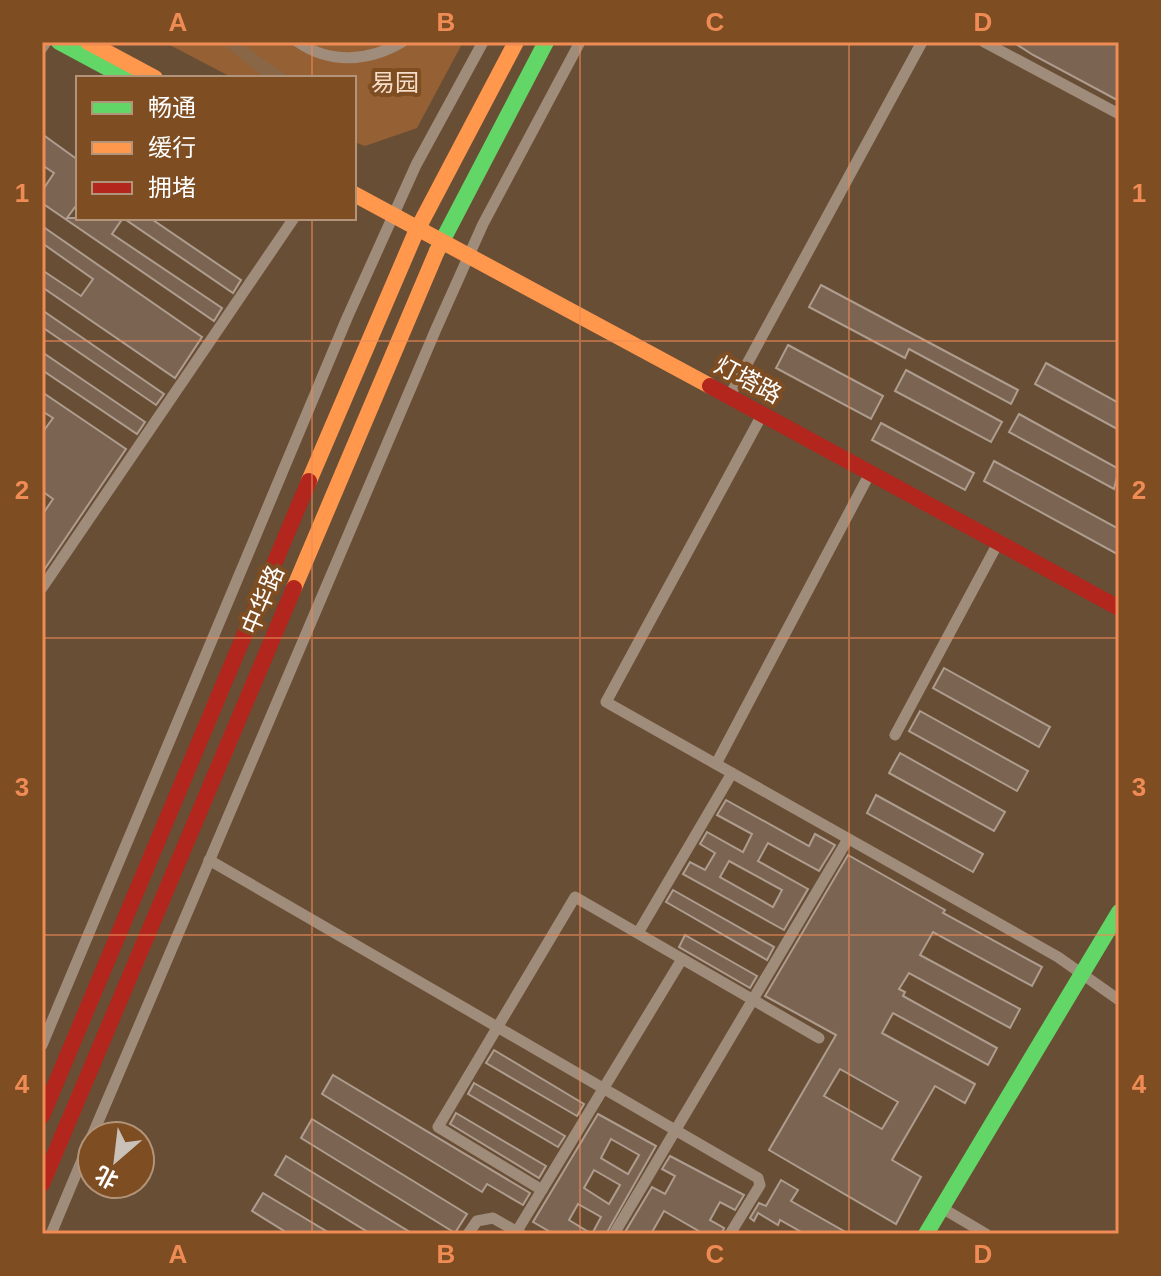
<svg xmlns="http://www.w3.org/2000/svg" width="1161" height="1276" font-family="Arial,'Noto Sans SC',sans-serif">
<rect width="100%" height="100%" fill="#694e36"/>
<polygon fill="#956134" points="164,42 463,42 417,128 365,146 354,142 354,78 233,78"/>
<polygon fill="#896645" points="220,42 239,42 291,78 265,78"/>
<g fill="#7b6552" stroke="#ae9d8f" stroke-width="2" fill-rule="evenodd">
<polygon points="1013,42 1119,42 1119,101 1033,55"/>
<polygon points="42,134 78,160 78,203 67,218 150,218 241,280 233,293 123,218 112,234 222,308 214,321 42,203 42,191 54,173 42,165"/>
<polygon points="42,226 202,337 175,378 42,287 42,270 81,296 93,279 42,243"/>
<polygon points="821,285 1018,390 1011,404 909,349 905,358 809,307"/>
<polygon points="42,310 164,394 156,405 42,327"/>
<polygon points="788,345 883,396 871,419 776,368"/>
<polygon points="42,352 145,422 137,434 42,370"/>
<polygon points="1046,363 1119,403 1119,430 1035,384"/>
<polygon points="906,370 1002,422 991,442 895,391"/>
<polygon points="42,392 126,449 42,573 42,515 53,499 42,491 42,433 53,418 42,411"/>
<polygon points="1019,414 1119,469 1114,489 1009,432"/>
<polygon points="881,423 974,473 965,490 872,440"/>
<polygon points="994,461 1119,529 1119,555 984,481"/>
<polygon points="944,668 1050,727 1039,747 933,688"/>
<polygon points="920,711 1028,771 1017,791 909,731"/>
<polygon points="900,753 1005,812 994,831 889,773"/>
<polygon points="876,795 983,854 973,872 867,813"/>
<path d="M726 800 809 846 815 834 835 845 819 871 768 843 758 861 808 889 784 930 683 874 690 862 705 870 715 853 700 844 707 832 743 852 752 834 717 815ZM729 861 782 890 773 907 720 877Z"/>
<path d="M848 855 945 910 943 913 1042 967 1032 986 933 932 920 955 1020 1009 1010 1028 909 973 899 989 905 992 903 996 997 1048 988 1065 893 1013 882 1033 975 1084 965 1103 935 1086 892 1160 921 1177 896 1224 769 1150 836 1035 765 996ZM840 1069 898 1102 882 1129 824 1096Z"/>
<polygon points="673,890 774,947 767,960 666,902"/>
<polygon points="685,935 757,976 750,988 679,947"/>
<polygon points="494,1050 584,1104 577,1116 486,1063"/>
<polygon points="333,1075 530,1193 523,1205 487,1184 482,1192 322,1094"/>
<polygon points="474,1083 565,1136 558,1147 468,1094"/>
<polygon points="456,1113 546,1166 539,1178 450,1124"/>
<path d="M598 1114 656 1146 606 1234H554L533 1222ZM611 1139 639 1155 628 1174 601 1158ZM594 1170 620 1185 609 1204 584 1188ZM578 1204 601 1217 592 1234 569 1220Z"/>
<polygon points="312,1119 467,1214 455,1233 301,1138"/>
<polygon points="286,1156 413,1234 371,1234 275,1175"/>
<polygon points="670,1156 744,1195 735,1210 720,1202 710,1220 724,1228 722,1234 704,1234 664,1211 651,1234 625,1232 652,1187 665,1194 675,1176 662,1169"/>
<polygon points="781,1180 798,1190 791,1201 849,1234 805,1234 780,1220 778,1225 758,1213 754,1221 750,1218 759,1203 766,1206"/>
<polygon points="263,1193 331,1234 289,1234 252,1211"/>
</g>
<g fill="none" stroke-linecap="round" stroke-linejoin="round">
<g stroke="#a08c7b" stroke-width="11">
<path d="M298 42C330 64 368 62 402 42"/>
<polyline points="984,42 1119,114"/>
<polyline points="42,48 46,42"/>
<polyline points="729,397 922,42"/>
<polyline points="762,415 606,702 1058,957 1119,1000"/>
<polyline points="42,588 294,218"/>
<polyline points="895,735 998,543"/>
<polyline points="716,764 870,473"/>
<polyline points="209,860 758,1178 760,1185 730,1234"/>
<polyline points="638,933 732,773"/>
<polyline points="42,1045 347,318 416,165 483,42"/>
<polyline points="92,1136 436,329 483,224 580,42"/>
<polyline points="542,1190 438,1127 575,897 819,1038"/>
<polyline points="942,1208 986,1234"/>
<polyline points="517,1231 682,959"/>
<polyline points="51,1234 92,1136"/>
<polyline points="468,1234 477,1221 493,1218 521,1234"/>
<polyline points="614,1234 848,839"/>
</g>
<g stroke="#63d668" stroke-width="16">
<polyline points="59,42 126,78"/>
<polyline points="437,251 546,42"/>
<polyline points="926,1234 1119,912"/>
</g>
<g stroke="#ff974d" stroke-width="16">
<polyline points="88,42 155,78"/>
<polyline points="354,194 710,386"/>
<polyline points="309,481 415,234 516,42"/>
<polyline points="294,588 437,251"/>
</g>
<g stroke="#b3261e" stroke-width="16">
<polyline points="710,386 1119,608"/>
<polyline points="42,1116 309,481"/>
<polyline points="42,1184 294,588"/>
</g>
</g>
<path fill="none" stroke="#ef8b55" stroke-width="2" stroke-opacity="0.55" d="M312 42V78M580 42V1234M849 42V1234M312 218V1234M42 341H1119M42 638H1119M42 935H1119"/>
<g text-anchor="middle" stroke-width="8" stroke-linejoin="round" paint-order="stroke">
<g font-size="24" fill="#f5ddc9" stroke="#7e4d21">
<text x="395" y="91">易园</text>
</g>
<g font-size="24" fill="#fff" stroke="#7e4d21">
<text transform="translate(748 380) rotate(28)" y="8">灯塔路</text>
<text transform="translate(263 600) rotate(-67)" y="8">中华路</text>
</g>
</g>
<rect width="1161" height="1276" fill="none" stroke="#7e4d21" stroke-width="88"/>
<rect x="76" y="76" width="280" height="144" fill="#7e4d21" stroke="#b2947a" stroke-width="2"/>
<rect x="92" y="102" width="40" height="12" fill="#63d668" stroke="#b2947a" stroke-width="2"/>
<text x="148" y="116" font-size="24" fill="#ffffff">畅通</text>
<rect x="92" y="142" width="40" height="12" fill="#ff974d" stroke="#b2947a" stroke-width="2"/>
<text x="148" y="156" font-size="24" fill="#ffffff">缓行</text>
<rect x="92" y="182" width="40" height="12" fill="#b3261e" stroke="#b2947a" stroke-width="2"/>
<text x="148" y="196" font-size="24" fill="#ffffff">拥堵</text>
<g transform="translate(116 1160) rotate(208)"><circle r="38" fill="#7e4d21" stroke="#b2947a" stroke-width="2"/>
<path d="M0-6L14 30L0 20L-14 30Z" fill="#cac1b9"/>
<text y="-12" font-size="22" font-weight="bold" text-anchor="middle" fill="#ffffff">北</text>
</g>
<rect x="44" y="44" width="1073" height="1188" fill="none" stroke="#ef8b55" stroke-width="3"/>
<g font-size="26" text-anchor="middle" font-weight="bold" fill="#ef8b55">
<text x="178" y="31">A</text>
<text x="446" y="31">B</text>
<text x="715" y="31">C</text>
<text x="983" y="31">D</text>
<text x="22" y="202">1</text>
<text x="1139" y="202">1</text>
<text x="22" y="499">2</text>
<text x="1139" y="499">2</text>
<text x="22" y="796">3</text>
<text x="1139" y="796">3</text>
<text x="22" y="1093">4</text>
<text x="1139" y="1093">4</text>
<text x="178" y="1263">A</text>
<text x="446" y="1263">B</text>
<text x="715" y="1263">C</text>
<text x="983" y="1263">D</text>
</g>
</svg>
